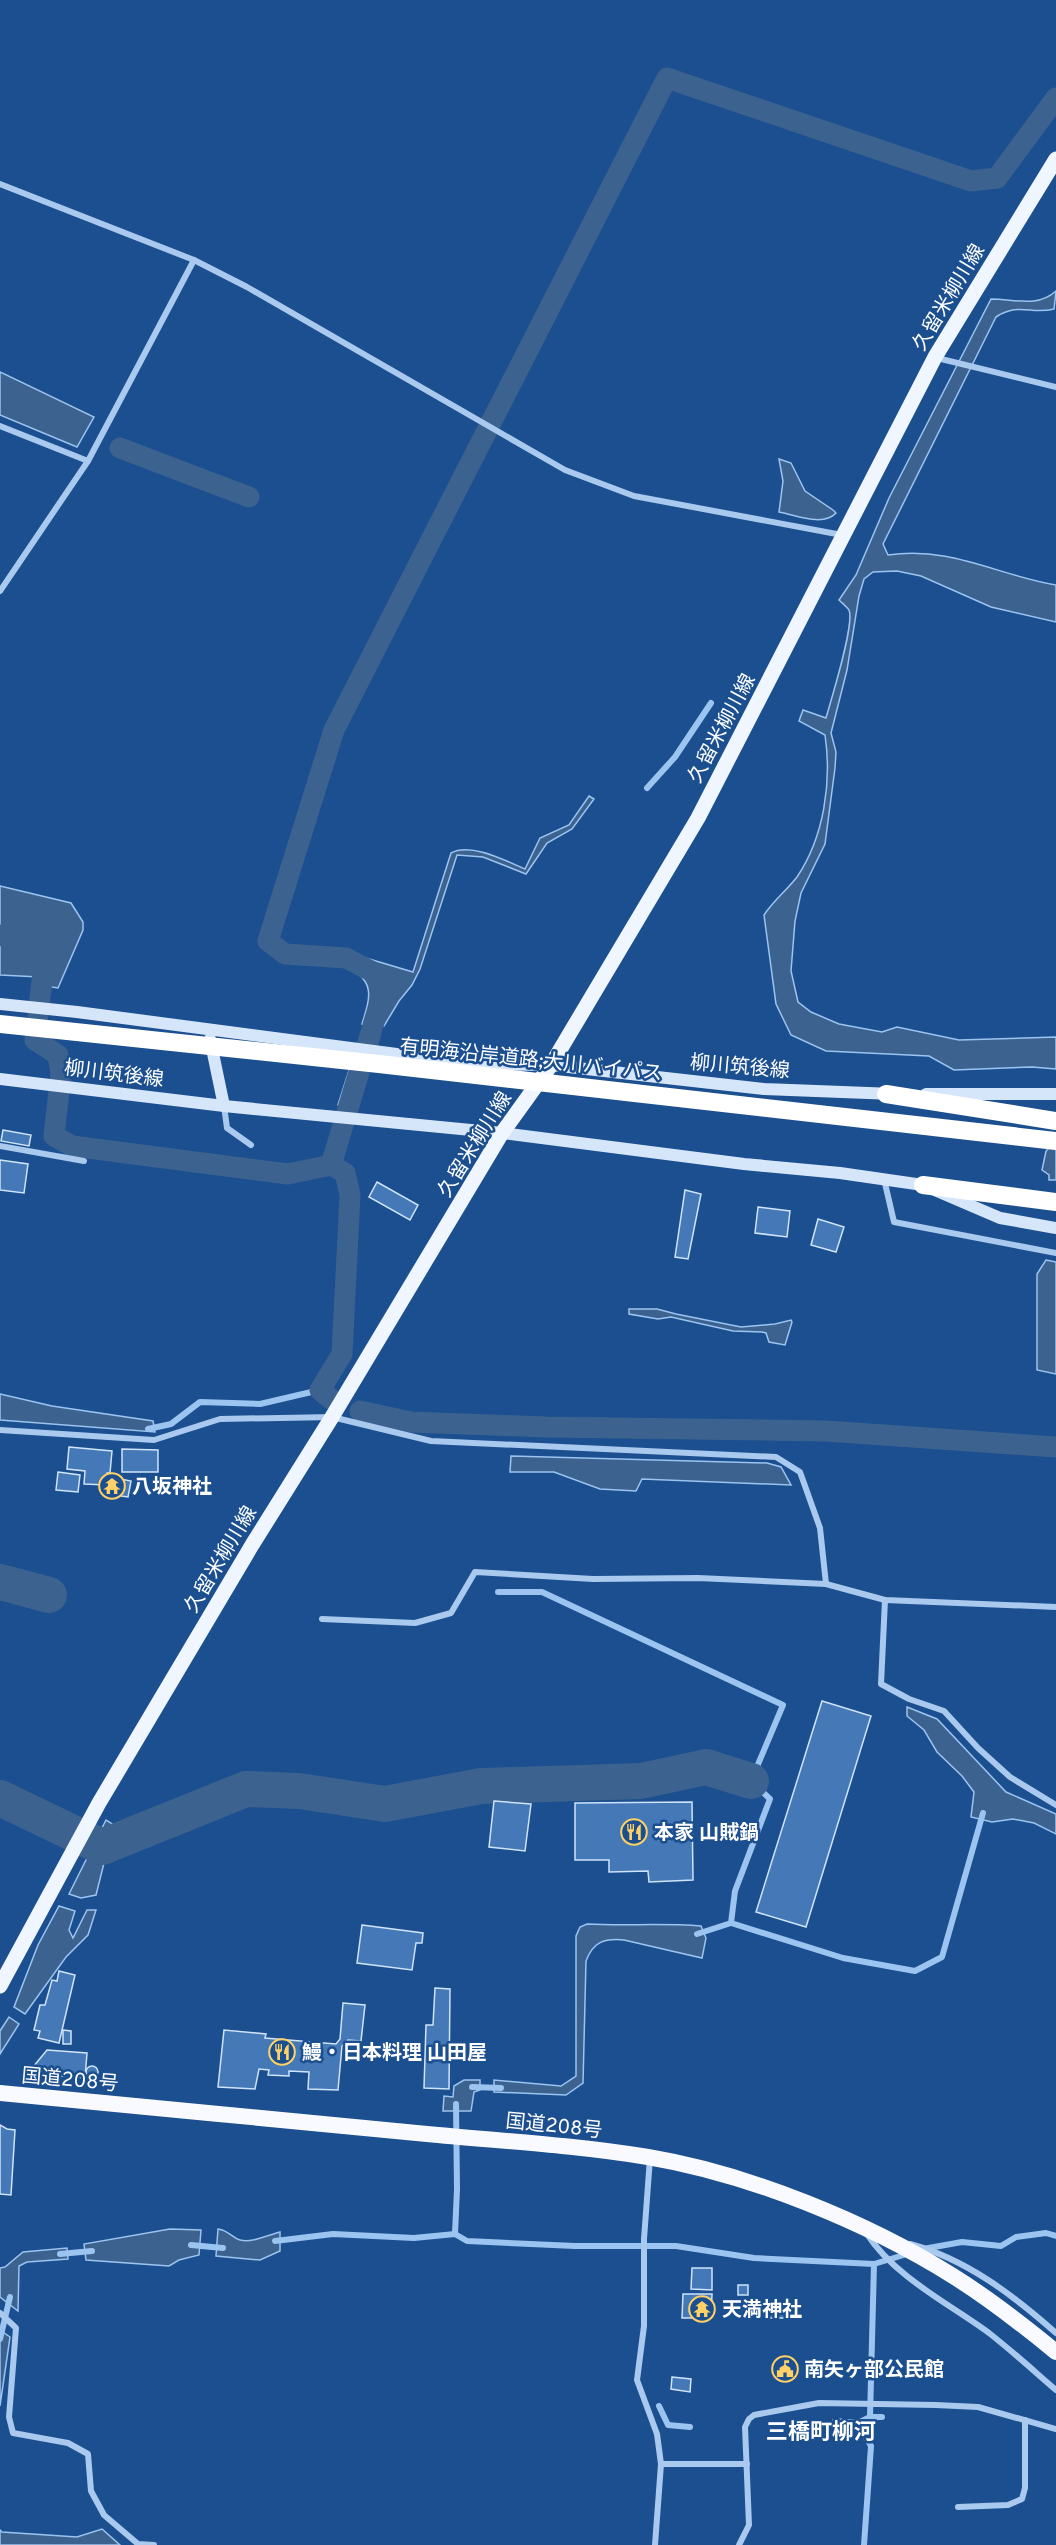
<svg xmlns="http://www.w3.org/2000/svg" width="1056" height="2545" font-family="Overpass,'Noto Sans JP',sans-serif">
<rect width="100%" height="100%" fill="#1b4f8f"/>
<g fill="#3c6290" stroke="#9cc4f0" stroke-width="1.5">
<path d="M1056 291 1054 309C1031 315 1019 302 996 317L883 544 888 555C952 546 996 575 1056 585V622L991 607 921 576 897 571 873 572 864 579 859 596 847 670 831 733 836 752 835 768 825 844 801 893 795 921 791 971 798 1002 811 1012 839 1024 882 1032 897 1027 959 1040 1056 1037V1069L1032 1067 954 1070 929 1056 826 1051 791 1035 776 1004 764 915C773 901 787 890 797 877 824 837 832 782 825 735L799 721 803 710 826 718C831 700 855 624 849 610 847 607 842 603 839 600L856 575 889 498 991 299C1015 299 1037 308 1056 291Z"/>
<polygon points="0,372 94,417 77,447 0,415"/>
<path d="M779 459 791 463 805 491 833 510 836 513C823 527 796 515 779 512L783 481Z"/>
<path d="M589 796 594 799 572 829 547 843 526 874 483 857 457 855 420 969 412 985 399 1001 384 1026 362 1024C370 998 376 982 348 967L349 953 413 972 451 853C471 842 506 861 525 869L540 838 569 825Z"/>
<polygon points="0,886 71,903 83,922 83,930 58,988 39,985 39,977 0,975"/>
<polygon points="353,1058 371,1063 358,1108 338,1105"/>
<polygon points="1056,1141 1056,1180 1049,1180 1049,1175 1042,1170 1046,1151"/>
<polygon points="1046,1260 1056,1262 1056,1374 1037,1370 1037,1274"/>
<polygon points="629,1309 657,1309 676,1314 741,1327 775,1324 791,1320 792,1322 785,1345 769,1342 766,1333 762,1332 733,1331 671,1317 658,1319 629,1314"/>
<polygon points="0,1394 52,1406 153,1421 155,1432 0,1420"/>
<polygon points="511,1456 767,1463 781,1467 791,1485 642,1479 636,1491 600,1489 554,1472 510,1472"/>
<polygon points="907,1707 937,1719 1006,1792 1056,1814 1056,1834 1034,1823 1013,1819 992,1822 971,1817 974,1792 962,1776 937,1752 924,1730 907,1716"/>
<polygon points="194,1799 205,1820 104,1863 96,1895 81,1898 69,1894 106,1820 122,1830"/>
<polygon points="59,1906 75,1911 69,1930 73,1938 87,1910 96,1910 88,1935 66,1957 25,2014 14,2007 38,1945"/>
<path d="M587 1924C625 1926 663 1923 701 1926L706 1938 702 1958 624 1940C604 1938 593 1942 586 1961L583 2083 566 2095 494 2092V2080L561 2086 576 2076V1936L580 1927Z"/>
<polygon points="9,2017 19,2024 0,2054 0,2031"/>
<polygon points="464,2080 480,2080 480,2090 474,2092 471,2111 443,2111 444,2096 453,2097 454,2086"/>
<polygon points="170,2229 201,2230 199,2255 179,2260 169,2266 86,2260 84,2244"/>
<path d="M218 2229C230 2231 232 2238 240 2240 252 2243 268 2235 280 2232V2251L260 2260 216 2256Z"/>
<polygon points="67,2248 68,2259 27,2262 19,2266 18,2311 0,2297 0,2268 5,2267 23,2252"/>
<polygon points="0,2330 10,2337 0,2406"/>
<polygon points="102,2529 120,2545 0,2545 0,2530 2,2532 77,2537"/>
</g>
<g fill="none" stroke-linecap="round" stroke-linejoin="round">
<g stroke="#9cc4f0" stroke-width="6">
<polyline points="647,788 675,757 711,703"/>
<polyline points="148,1429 171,1424 200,1402 260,1404 320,1390"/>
<polyline points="498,1592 542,1592 783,1705 751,1781 770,1799 735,1891 731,1923 697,1934"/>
<polyline points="731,1923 843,1958 915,1971 942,1957 983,1813"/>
<polyline points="472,2087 501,2088"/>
<polyline points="455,2234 457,2189 456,2104"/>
<polyline points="275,2241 333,2234 414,2238 455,2234 467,2241 575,2246 676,2246 754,2258 874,2264 907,2254"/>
<polyline points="191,2245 223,2248"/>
<polyline points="923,2249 962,2242 1001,2246 1016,2237 1046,2233 1056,2236"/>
<polyline points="60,2254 92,2251"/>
<polyline points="0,2339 10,2297"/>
<polyline points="659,2406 668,2425 690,2427"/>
<polyline points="870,2417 874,2264"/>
<polyline points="835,2421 858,2423 871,2446 864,2545"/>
<polyline points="858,2423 870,2417 882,2417"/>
</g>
<g stroke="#3c6290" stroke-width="21">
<polyline points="120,448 249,497"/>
<polyline points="0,935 20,942 43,973 35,1040 58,1055 61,1073 54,1136 72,1146 288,1174 331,1165 345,1173 350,1195 342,1354 320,1390 331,1399"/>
<polyline points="373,972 346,958 285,954 268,941 334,730 667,78 971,181 997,178 1056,98"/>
<polyline points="331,1165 381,999"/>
<polyline points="360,1411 411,1422 546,1427 826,1431 1056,1447"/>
</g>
<g stroke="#3c6290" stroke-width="36">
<polyline points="0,1582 49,1595"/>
<polyline points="0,1798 102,1847 246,1789 299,1791 385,1804 481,1786 641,1781 706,1767 751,1781"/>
</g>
</g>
<g fill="#4478b7" stroke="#cfe3fa" stroke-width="1.5">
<polygon points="3,1130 31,1135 29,1146 1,1141"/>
<polygon points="0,1160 28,1164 24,1193 0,1190"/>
<polygon points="377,1182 418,1205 410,1220 369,1197"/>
<polygon points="685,1190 701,1194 688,1259 675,1257"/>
<polygon points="758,1207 790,1211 787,1237 755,1233"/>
<polygon points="818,1219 844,1227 836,1252 811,1245"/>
<polygon points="69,1447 112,1451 110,1473 107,1473 106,1485 84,1484 85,1471 67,1469"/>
<polygon points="122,1449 158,1450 158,1472 122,1472"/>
<polygon points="58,1472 80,1475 78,1492 56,1490"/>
<polygon points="110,1477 131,1481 128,1497 107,1494"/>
<polygon points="822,1701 871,1716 806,1927 756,1912"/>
<polygon points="494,1801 531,1804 525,1851 489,1847"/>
<polygon points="692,1802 693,1880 649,1882 648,1871 609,1872 609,1860 575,1860 575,1803"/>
<polygon points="362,1925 423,1933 422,1943 416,1943 412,1970 357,1963"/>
<polygon points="59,1971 75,1975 59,2043 38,2038 40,2031 34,2030 40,2005 45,2005 52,1980 57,1981"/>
<polygon points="435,1988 450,1989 449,2089 424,2088 426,2025 433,2025"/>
<polygon points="343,2003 365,2005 361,2041 348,2040 342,2046 338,2090 308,2089 309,2072 289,2071 289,2076 268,2075 269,2070 259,2069 255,2089 218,2087 224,2030 266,2034 265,2038 336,2044 340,2039"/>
<polygon points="63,2030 71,2031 71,2044 63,2044"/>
<polygon points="47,2050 87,2053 85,2078 33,2074 33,2067"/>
<circle cx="92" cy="2072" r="6"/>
<polygon points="0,2125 7,2129 15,2130 11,2195 0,2194"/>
<polygon points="692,2268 712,2268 712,2290 691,2289"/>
<rect x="738" y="2285" width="10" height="10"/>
<polygon points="683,2294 712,2294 711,2318 682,2318"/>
<rect x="768" y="2304" width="19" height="14"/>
<polygon points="672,2377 691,2379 690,2392 671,2389"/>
</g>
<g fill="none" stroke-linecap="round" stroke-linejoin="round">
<g stroke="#a9c9ee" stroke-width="6">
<polyline points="0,184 194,260 247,287 565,470 634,496 842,535"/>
<polyline points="937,358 1056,387"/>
<polyline points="0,426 88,461"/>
<polyline points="0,591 88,461 194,260"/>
<polyline points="224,1106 227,1128 251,1145"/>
<polyline points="0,1146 84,1161"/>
<polyline points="884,1179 894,1222 1056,1253"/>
<polyline points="0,1430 154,1440 220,1419 332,1417 431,1441 776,1457 800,1472 820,1528 826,1584"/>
<polyline points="885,1600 881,1684 909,1699 944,1711 978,1748 1010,1777 1056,1805"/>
<polyline points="322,1619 415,1623 451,1613 475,1572 593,1579 698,1578 826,1584 885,1600 1056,1607"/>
<polyline points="650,2158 644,2239 644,2326 637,2380 657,2434 661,2464 655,2545"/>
<path d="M867 2234C895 2277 948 2303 989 2333 1012 2351 1034 2371 1056 2390"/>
<path d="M910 2244C966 2259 1013 2295 1056 2333"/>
<polyline points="0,2313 16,2328 9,2417 13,2433 68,2443 88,2454 91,2491 104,2515 138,2544 154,2545"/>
<polyline points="661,2464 747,2464"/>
<polyline points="958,2507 1008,2505 1022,2499 1025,2488 1025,2420"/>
<polyline points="739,2545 749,2525 745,2427 749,2419 754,2415 819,2403 936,2405 978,2407 1056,2429"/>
</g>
<g stroke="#d6e6fa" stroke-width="12">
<polyline points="0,1004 77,1012 473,1064 551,1065 764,1089 894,1094"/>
<polyline points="210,1039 224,1106"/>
<polyline points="0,1079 224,1106 502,1133 744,1164 840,1173 923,1185 1000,1218 1056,1228"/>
<polyline points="926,1094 1056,1094"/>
</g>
<polyline stroke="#f0f6ff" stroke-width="15" points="0,1986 99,1803 252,1545 332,1417 502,1133 551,1065 698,818 935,357 1056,159"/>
<path stroke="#f8faff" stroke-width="16" d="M0 2093C142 2107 285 2120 427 2134 501 2141 575 2145 648 2157 749 2174 867 2222 953 2276 990 2299 1023 2325 1056 2352"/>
<g stroke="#fff" stroke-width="18">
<polyline points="886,1094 1056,1121"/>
<polyline points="923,1185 1056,1202"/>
</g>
<polyline stroke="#fff" stroke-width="18" points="0,1024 379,1064 1056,1141"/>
</g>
<defs>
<g id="temple-ring" transform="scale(1.35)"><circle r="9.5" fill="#1b4f8f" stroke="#ffd166" stroke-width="1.5"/><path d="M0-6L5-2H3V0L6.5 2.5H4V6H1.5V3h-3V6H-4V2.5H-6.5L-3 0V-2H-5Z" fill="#ffd166"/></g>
<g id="restaurant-ring" transform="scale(1.35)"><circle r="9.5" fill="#1b4f8f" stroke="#ffd166" stroke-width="1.5"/><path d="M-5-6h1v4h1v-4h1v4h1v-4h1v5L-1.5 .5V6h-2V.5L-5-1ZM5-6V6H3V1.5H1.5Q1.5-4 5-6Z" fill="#ffd166"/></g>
<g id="civic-ring" transform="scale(1.35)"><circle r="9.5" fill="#1b4f8f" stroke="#ffd166" stroke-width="1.5"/><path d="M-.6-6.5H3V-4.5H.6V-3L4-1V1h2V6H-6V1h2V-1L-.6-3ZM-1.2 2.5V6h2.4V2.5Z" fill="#ffd166"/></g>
</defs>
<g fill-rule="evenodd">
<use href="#temple-ring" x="112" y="1486"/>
<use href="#restaurant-ring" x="634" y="1832"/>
<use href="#restaurant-ring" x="282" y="2052"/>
<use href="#temple-ring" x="702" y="2309"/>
<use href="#civic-ring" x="785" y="2369"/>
</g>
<g text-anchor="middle" stroke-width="5" stroke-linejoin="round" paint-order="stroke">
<g font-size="20" fill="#fff" stroke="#1b4f8f">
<text transform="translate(948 297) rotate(-59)" y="7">久留米柳川線</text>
<text transform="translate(721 728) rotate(-62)" y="7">久留米柳川線</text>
<text transform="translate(531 1059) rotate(6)" y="7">有明海沿岸道路;大川バイパス</text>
<text transform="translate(740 1066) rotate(5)" y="7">柳川筑後線</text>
<text transform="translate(114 1073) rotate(7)" y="7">柳川筑後線</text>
<text transform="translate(474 1144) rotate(-58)" y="7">久留米柳川線</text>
<text transform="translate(220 1559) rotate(-59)" y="7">久留米柳川線</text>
<text transform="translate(70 2079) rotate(5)" y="7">国道208号</text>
<text transform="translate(554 2125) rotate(6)" y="7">国道208号</text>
</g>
<g font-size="20" font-weight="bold" fill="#fff" stroke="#1b4f8f" text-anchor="start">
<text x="132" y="1493">八坂神社</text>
<text x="654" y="1839">本家 山賊鍋</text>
<text x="302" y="2059">鰻・日本料理 山田屋</text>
<text x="722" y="2316">天満神社</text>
<text x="804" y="2376">南矢ヶ部公民館</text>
</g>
<g font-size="22" font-weight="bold" fill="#fff" stroke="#1b4f8f">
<text x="821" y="2439">三橋町柳河</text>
</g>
</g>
</svg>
